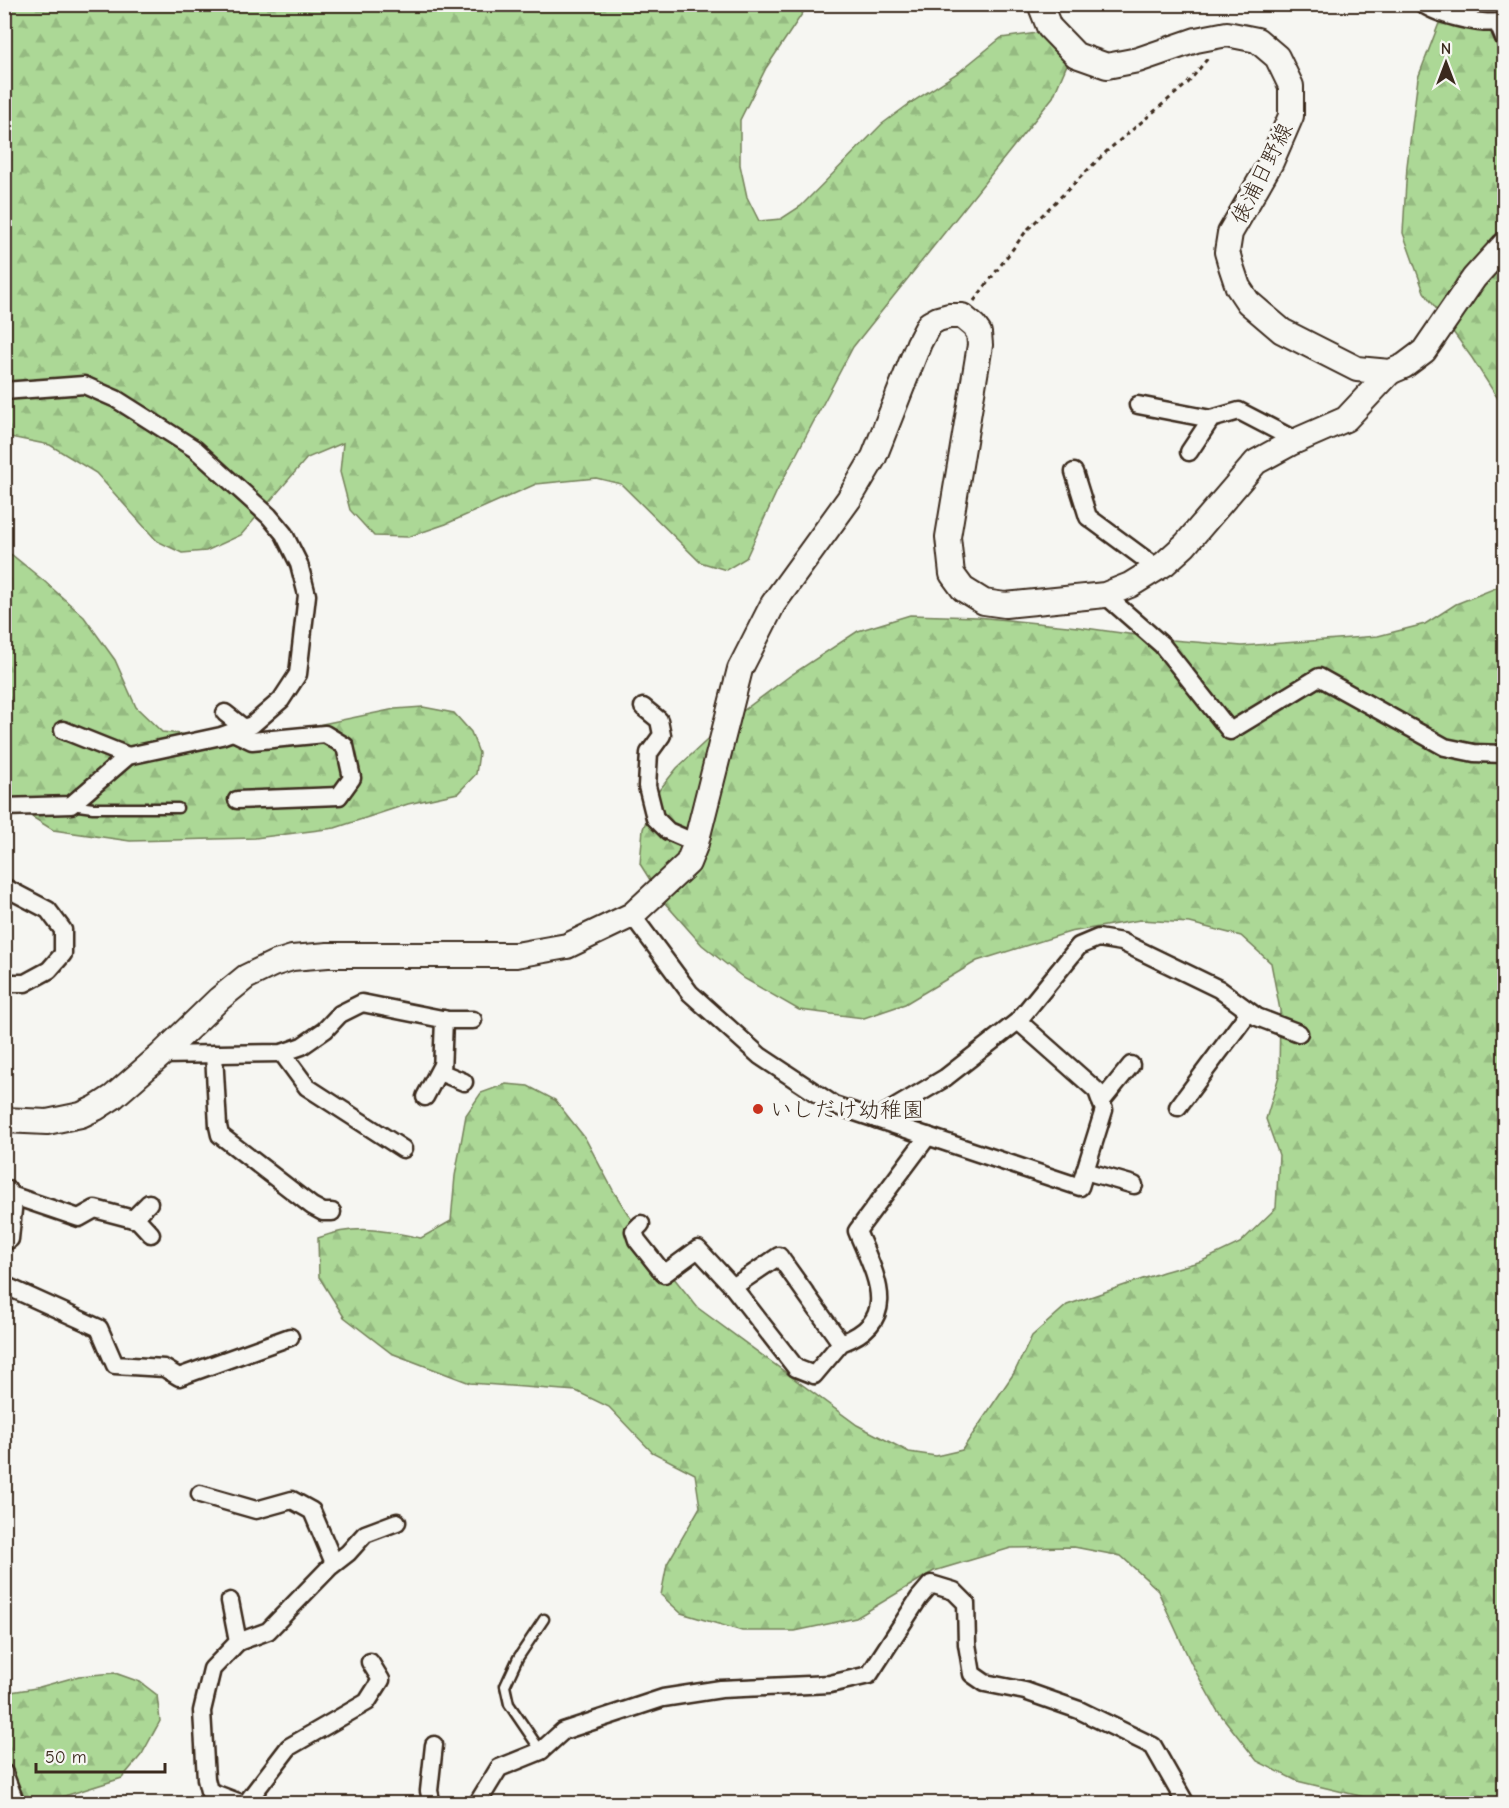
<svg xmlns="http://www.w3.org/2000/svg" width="1509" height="1808" font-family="'Comic Neue','Klee One',sans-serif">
<defs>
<pattern id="forest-firs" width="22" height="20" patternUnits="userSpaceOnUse" patternTransform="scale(1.5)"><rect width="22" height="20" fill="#acd896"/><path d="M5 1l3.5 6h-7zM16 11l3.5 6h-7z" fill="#95ba81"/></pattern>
</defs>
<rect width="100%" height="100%" fill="#f6f6f2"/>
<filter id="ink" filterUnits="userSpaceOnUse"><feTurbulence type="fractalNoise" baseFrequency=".0167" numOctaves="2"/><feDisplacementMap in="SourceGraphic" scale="12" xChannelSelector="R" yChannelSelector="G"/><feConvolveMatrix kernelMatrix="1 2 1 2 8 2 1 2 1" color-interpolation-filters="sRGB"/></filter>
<g filter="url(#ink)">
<g fill="url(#forest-firs)" stroke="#74815a" stroke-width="1.5">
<polygon points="4,5 808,5 766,68 740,120 740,165 747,197 759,221 781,219 801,206 882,124 909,104 959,72 1001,38 1037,33 1053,40 1069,60 1053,97 853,347 777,491 746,558 726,570 700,562 621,484 596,478 536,484 446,524 408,537 374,536 350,510 340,472 343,443 307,458 241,535 206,551 182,553 157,541 96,473 50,445 5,436"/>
<polygon points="1446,5 1504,5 1504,408 1472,358 1424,292 1403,233 1407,166 1418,78"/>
<polygon points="4,552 12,555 44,581 84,617 115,660 136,707 162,732 210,737 274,734 395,709 423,707 454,713 471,732 479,753 476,774 458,793 408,804 335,828 255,838 130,841 53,830 5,800"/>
<path d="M1504 577V1803H1389L1297 1781 1257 1761 1217 1710 1191 1663 1157 1589 1121 1556 1074 1547 1011 1548 934 1571 856 1618 795 1631H742L681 1613 661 1595 667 1564 700 1507 695 1474 652 1452 609 1407 576 1391 470 1383 391 1353 344 1317 319 1277 318 1238C356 1224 383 1230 421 1238L451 1221 455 1176 466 1115 481 1093 506 1084 528 1086 555 1100 585 1138 614 1192 649 1247 698 1308 857 1425 909 1452 936 1456 962 1450 1014 1373 1032 1336 1067 1305 1163 1272 1202 1261 1240 1243 1276 1208 1279 1155 1266 1119 1279 1076 1280 1010 1271 963 1241 936 1190 923 1140 920 1070 932 977 961 905 1004 864 1018 799 1010 745 979 702 945 664 902 640 864 643 829 657 793 677 768 719 729 791 675 858 631 910 615 977 617 1078 627 1172 640 1242 646 1378 636 1425 624 1456 604 1496 588Z"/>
<polygon points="115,1673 140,1682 157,1695 160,1721 142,1754 122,1778 55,1799 34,1803 5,1804 5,1693 36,1688 79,1676"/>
</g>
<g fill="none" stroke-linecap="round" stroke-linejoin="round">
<g stroke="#3b2a1e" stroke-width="13">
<g id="lane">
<polyline points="71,805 93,808 178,808"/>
<polyline points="541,1751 509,1704 505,1686 518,1658 544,1619"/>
</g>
</g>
<g stroke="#3b2a1e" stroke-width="21">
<g id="street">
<path d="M1423 4C1438 15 1489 28 1504 20"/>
<polyline points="1498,24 1504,38"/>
<polyline points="4,391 84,385 116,399 195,449 269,516 284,534 299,564 307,595 298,674 281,700 252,725 221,736 128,756 71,805 4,807"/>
<polyline points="1138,405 1211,419 1239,411 1297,441"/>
<polyline points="1189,452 1211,419"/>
<polyline points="1074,472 1088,517 1157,568"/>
<polyline points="1105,595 1162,645 1230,731 1319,677 1445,747 1474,753 1504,754"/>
<polyline points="643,707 659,720 662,735 649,753 647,786 655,818 668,831 696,843"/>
<polyline points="225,713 244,728"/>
<polyline points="63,730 128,756"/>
<polyline points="233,732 252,741 325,734 345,746 352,778 339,796 237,800"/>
<polyline points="4,887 48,910 63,930 63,954 49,970 25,983 4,983"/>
<polyline points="632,915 690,993 760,1056 834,1105 1080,1187 1104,1110 1097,1091 1018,1021"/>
<polyline points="444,1019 442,1073 464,1082"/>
<polyline points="282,1053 307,1087 403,1149"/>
<polyline points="214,1054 218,1126 220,1135 312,1206 323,1212 332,1212"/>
<polyline points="161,1055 282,1053 302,1046 325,1030 340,1014 362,1003 447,1020 473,1020"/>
<polyline points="425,1097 442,1065"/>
<polyline points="1101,1102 1131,1065"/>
<polyline points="1178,1107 1249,1012"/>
<polyline points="876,1119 945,1078 1018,1021 1079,946 1098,938 1122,942 1219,989 1257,1017 1299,1033"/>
<polyline points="1085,1171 1134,1185"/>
<polyline points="11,1195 79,1218 95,1209 133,1219 138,1220 151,1234"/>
<polyline points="133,1219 149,1203"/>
<polyline points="641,1224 634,1231 637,1240 664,1274 698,1249 733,1287"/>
<polyline points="4,1242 10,1239 14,1200 7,1189"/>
<polyline points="4,1285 99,1328 115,1365 164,1368 179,1377 290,1337"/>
<path d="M841 1343 814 1375 796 1368 733 1287 779 1256 841 1343C903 1320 875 1275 857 1231L928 1136"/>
<polyline points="200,1494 256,1510 292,1500 312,1511 334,1563"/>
<polyline points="230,1601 238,1642 212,1669 202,1711 206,1779 209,1791 243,1804"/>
<polyline points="238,1642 268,1631 330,1567 348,1553 365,1534 397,1522"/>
<polyline points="4,1773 16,1804"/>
<polyline points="249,1804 250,1798 289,1747 367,1702 381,1680 370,1662"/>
<polyline points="432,1804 429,1791 434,1745"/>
<polyline points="477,1804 499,1768 541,1751 563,1731 663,1698 721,1689 830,1684 869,1675 919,1598 931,1584 954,1591 966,1603 967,1644 972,1674 985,1683 1025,1691 1079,1710 1153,1746 1186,1804"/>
</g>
</g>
<g stroke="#3b2a1e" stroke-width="28">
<g id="secondary">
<polyline points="1040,4 1049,27 1076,55 1107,66 1138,60 1196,40 1227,34 1257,40 1277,57 1291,86 1291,116 1271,162 1230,233 1227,252 1231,266 1238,287 1248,302 1282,331 1357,369 1390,372 1404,366 1424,351 1474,278 1504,245"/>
<polyline points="4,1120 47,1122 81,1115 96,1108 113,1097 161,1055 219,999 246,977 273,964 292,958 328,955 516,955 567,946 632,915 688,863 696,843 740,669 773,604 849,499 874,457 919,343 929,324 938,319 949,316 962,316 974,326 979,333 980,345 948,537 952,574 963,589 984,602 1005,605 1105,595 1130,585 1164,564 1185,545 1256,462 1291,443 1346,419 1390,372"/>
</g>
</g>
<polyline stroke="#3b2a1e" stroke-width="3" stroke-dasharray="4.5 4.5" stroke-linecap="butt" points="974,301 1027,230 1107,151 1188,83 1208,58"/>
<use href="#lane" stroke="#f6f6f2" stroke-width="8"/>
<use href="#street" stroke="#f6f6f2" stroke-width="16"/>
<use href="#secondary" stroke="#f6f6f2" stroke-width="24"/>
</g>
</g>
<circle fill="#c8321e" stroke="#f6f6f2" stroke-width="2" cx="758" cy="1109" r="6"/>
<g text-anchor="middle" stroke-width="6" stroke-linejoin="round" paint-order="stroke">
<g font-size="22" fill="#3b2a1e" stroke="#f6f6f2">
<text transform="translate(1261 173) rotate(-63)" y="8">俵浦日野線</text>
</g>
<g font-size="22" fill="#3b2a1e" stroke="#f6f6f2" text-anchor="start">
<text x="770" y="1117">いしだけ幼稚園</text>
</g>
</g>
<rect width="1509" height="1808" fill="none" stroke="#f6f6f2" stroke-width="24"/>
<rect x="12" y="12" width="1485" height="1784" fill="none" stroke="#3b2a1e" stroke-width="2" filter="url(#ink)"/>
<g transform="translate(1446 63)" stroke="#f6f6f2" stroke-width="4.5" paint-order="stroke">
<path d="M0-4.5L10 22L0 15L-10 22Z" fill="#3b2a1e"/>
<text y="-9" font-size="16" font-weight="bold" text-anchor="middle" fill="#3b2a1e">N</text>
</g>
<path d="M36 1763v9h129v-9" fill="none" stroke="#3b2a1e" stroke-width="3"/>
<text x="45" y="1763" font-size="18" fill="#3b2a1e" stroke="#f6f6f2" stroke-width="4.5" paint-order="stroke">50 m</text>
</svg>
